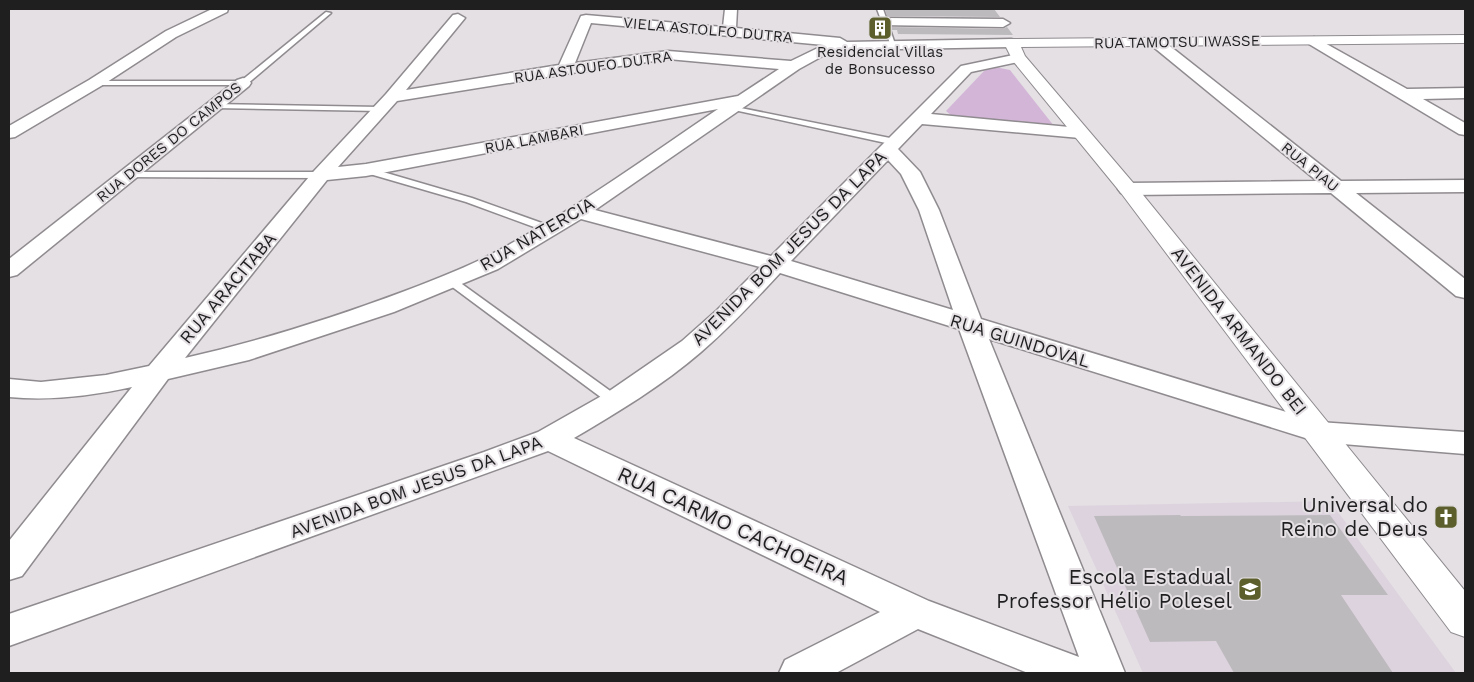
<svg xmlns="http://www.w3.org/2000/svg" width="1474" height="682" font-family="'Work Sans',sans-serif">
<rect width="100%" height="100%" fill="#e4e0e4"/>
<polygon fill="#ddd3de" points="1330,501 1456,673 1143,673 1068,506"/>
<polygon fill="#d3b5d7" points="995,67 1010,70 1054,126 965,120 952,116 946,111 984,71"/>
<g fill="#bdbabe">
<polygon points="885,9 994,9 1000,17 887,16"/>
<polygon points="891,27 1003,29 1007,27 1013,35 898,34 897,30 892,30"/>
<polygon points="1180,515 1181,516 1330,515 1388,595 1341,595 1393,673 1234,673 1216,641 1150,642 1094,516"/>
</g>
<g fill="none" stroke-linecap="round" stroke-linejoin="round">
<g stroke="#8f8b8f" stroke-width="3">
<g id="service">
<polygon points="877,9 883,9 896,47 891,46"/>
<polygon points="326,12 331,13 246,85 95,85 91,83 95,81 241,81"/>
<polygon points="211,104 380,107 384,109 380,111 214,108 211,108"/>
<polygon points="731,106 895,139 899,142 895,145 734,110 730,108"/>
<polygon points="366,167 472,198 553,227 554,229 549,232 545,231 466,202 363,172 363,168"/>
<polygon points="126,172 321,172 326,175 321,178 123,177 121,175"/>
<polygon points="451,278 455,279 620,398 622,401 620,404 610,404 447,283 445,281"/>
</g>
</g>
<g stroke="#8f8b8f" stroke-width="3">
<g id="minor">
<polygon points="212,9 228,9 227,12 176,37 101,86 15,137 9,138 9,126 89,80 166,31"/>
<path d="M725 9H737L736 28 840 38 847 42 1011 39 1016 40 1018 43 1016 46 1011 47 844 50 828 53 799 69 595 210 771 256 961 66 1018 54 1023 55 1025 58 1023 61 971 72 931 114 1080 128 1086 129 1089 133 1086 137 1080 138 922 124 898 149 920 172 939 210 981 319 1319 422 1465 432V454L1318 442 989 339 1125 673H1028L918 629 836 673H779L785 660 880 612 548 451 9 646V614L484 452 538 432 605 394 682 341 717 310 760 267 581 219 498 269 394 312 249 360 168 379 22 576 9 580V541L132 387C91 396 50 401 9 397V379L41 382 106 375 149 366 314 171 386 94 453 15 458 14 465 18 406 90 559 65 581 16 586 15 723 27ZM591 23 824 45 791 61 668 51 575 63ZM668 59 779 69 738 96 366 164 338 167 397 101 565 74ZM718 109C641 161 565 217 482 259 457 271 431 281 405 291 333 318 260 341 185 358L327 180 366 176ZM888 160 901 174 919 210 953 310 791 261ZM780 273 959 329 1079 657 929 601 574 438C618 412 663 385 701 352 729 328 755 300 780 273Z"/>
<polygon points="885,18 1003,19 1010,23 1003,27 880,25 878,22"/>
<polygon points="1314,37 1407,89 1465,88 1465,98 1423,99 1465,123 1465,135 1459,134 1309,44 1307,41"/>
<polygon points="1156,38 1161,39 1341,181 1465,180 1465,192 1356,193 1465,279 1465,298 1456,296 1331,193 1128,195 1121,193 1118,189 1121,185 1128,183 1317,181 1151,45 1149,42 1151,39"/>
<polygon points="243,78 249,80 251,83 249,86 17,275 9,277 9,259 237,80"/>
</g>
</g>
<g stroke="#8f8b8f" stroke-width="2">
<polygon id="tertiary" points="1465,35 1465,43 1021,47 1025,56 1135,185 1465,591 1465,637 1451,632 1121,193 1013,61 1004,43 1006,40 1011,39"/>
</g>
<use href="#service" fill="#fff" fill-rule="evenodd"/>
<use href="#minor" fill="#fff" fill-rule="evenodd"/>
<use href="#tertiary" fill="#fff" fill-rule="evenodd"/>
</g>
<defs>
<g id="building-square" transform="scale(1.25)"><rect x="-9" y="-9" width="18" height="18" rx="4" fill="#5c5f2c" stroke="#e4e0e4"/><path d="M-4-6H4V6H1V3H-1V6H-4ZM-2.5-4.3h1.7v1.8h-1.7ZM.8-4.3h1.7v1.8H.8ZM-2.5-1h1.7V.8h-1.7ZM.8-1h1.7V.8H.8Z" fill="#fff"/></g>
<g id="church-square" transform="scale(1.25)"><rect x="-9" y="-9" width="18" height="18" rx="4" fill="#5c5f2c" stroke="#e4e0e4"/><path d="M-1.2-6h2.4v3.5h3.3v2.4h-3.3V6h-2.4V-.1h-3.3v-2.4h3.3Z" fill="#fff"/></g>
<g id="school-square" transform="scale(1.25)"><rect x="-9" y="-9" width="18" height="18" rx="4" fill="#5c5f2c" stroke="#e4e0e4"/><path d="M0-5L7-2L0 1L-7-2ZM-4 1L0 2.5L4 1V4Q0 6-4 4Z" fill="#fff"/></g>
</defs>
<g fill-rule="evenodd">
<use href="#building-square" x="880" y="28"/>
<use href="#church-square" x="1446" y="517"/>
<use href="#school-square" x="1250" y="589"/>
</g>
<g text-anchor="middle" stroke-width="4" stroke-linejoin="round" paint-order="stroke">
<g font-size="15" fill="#201f20" stroke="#e4e0e4">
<text transform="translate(708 30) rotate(5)" y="5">VIELA ASTOLFO DUTRA</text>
<text transform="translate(1177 42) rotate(-1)" y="5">RUA TAMOTSU IWASSE</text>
<text transform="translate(593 67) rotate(-8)" y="5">RUA ASTOUFO DUTRA</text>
<text transform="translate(534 139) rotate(-11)" y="5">RUA LAMBARI</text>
<text transform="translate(169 142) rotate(-39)" y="5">RUA DORES DO CAMPOS</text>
<text transform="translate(1310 167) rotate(39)" y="5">RUA PIAU</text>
</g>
<g font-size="15" fill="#201f20" stroke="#e4e0e4">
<text x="880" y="57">Residencial Villas<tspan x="880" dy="17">de Bonsucesso</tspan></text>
</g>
<g font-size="18" fill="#201f20" stroke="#e4e0e4">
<text transform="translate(537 234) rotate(-30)" y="6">RUA NATERCIA</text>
<text transform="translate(789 248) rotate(-45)" y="6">AVENIDA BOM JESUS DA LAPA</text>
<text transform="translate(228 288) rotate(-50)" y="6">RUA ARACITABA</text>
<text transform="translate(1239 331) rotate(52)" y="6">AVENIDA ARMANDO BEI</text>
<text transform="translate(1020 341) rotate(17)" y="6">RUA GUINDOVAL</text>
<text transform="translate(416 487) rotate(-20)" y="6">AVENIDA BOM JESUS DA LAPA</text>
</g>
<g font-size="21" fill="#201f20" stroke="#e4e0e4" text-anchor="end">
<text x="1428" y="512">Universal do<tspan x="1428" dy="24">Reino de Deus</tspan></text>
<text x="1232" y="584">Escola Estadual<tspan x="1232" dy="24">Professor Hélio Polesel</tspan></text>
</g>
<g font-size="21" fill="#201f20" stroke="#e4e0e4">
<text transform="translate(733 526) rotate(25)" y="7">RUA CARMO CACHOEIRA</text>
</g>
</g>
<rect width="1474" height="682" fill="none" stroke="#201f20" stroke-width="20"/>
</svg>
